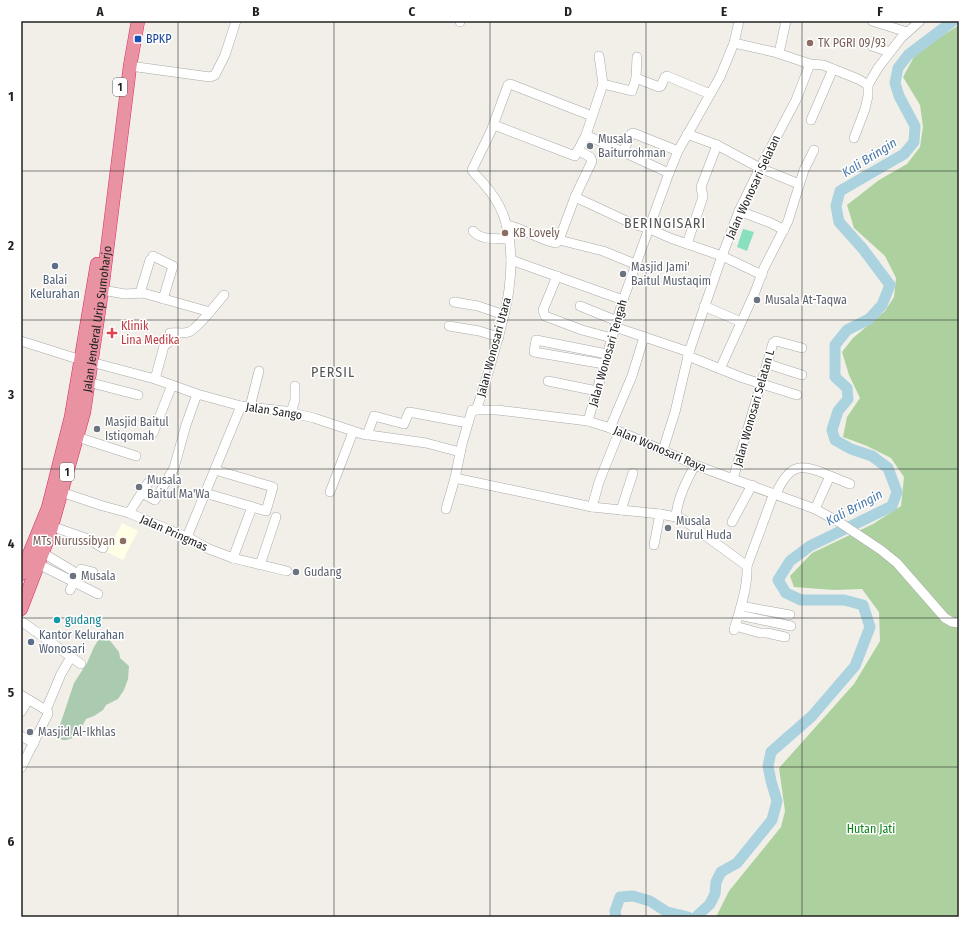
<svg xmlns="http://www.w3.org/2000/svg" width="980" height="938" font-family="'Fira Sans Condensed',sans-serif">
<rect width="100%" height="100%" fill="#f2efe9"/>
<polygon fill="#ffffe5" points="122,523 138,531 123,560 107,552"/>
<polygon fill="#add19e" points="959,25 959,917 716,917 729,891 781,827 785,811 779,768 854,684 880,641 879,612 862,589 834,590 794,587 790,576 812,553 873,524 901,506 904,477 891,458 867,446 843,437 847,417 860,398 849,375 842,352 853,338 885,311 894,297 896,278 885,256 854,228 847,205 879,180 907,164 920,147 923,127 920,105 903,77 916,53"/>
<path fill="#aacbaf" d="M100 637 108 638 119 652 120 658 129 666 128 679 124 690 118 699 106 705 103 710 94 716 86 719C80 730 76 741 62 740L57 734 74 683 87 663 94 647Z"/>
<polygon fill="#88e0be" points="743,229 754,232 747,251 737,247"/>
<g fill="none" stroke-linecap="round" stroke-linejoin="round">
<g stroke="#aad3df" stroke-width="11">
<polyline points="616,917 615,911 620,897 633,896 650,901 667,912 688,917"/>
<polyline points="696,917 710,904 715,894 716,882 721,872 737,863 772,820 777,801 771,781 768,766 771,752 812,716 855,666 870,627 863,605 844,600 801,600 786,593 778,580 790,561 810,546 892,506 897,492 888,468 872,456 851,449 835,440 832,430 838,411 848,399 847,388 835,377 835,345 847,330 869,319 882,305 890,285 863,249 839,222 836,206 840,191 904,154 914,142 915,126 899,96 895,83 898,68 908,55 953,21"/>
</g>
<g stroke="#a9a9a9" stroke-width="10">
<g id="minor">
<polyline points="872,21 907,32"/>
<polyline points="460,22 460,21"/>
<polyline points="734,43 774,52 810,64 823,65 858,79 868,85"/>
<polyline points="872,46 890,52"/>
<polyline points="779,53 786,21"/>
<polyline points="130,66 210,77 215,75 225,55 236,21"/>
<polyline points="636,78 659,87 661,86 665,77 667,76 710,94"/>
<polyline points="603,84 632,91 636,78 637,57"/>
<polyline points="811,120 833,69"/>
<polyline points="494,125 575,156 586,135 603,84 599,56"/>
<polyline points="687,134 717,145 760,168 799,184"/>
<polyline points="586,135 669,173"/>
<polyline points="854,138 865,109 868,96 868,85 878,68 901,38 920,21"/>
<polyline points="623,152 631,134 633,133 678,151"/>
<polyline points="575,197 592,161 590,157 578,150"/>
<polyline points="739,211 771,223 784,230"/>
<path d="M506 225C524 228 538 240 556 243L559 240 575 197 633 224 650 229 670 238 722 256 762 275"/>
<path d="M473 231C481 241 497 238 509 239"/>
<polyline points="559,240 603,251 635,264"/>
<polyline points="687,244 703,197 701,187 717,145"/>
<polyline points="153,256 173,266 163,299"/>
<polyline points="511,260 623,300"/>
<polyline points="557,276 543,310 545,316 582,330 612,338"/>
<polyline points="102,290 125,294 143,293 210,312"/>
<polyline points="140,293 150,260"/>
<polyline points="454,302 478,306 504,315"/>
<polyline points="580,306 617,321"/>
<polyline points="704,306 741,322"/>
<polyline points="449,326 479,331 499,337"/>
<polyline points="615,327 689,352"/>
<polyline points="21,341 81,360"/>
<polyline points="688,356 743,378 797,395"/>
<polyline points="91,362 155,379 197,394 241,406 284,411 314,418 362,434 426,443 460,452"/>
<polyline points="604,364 534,352 536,340 607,354"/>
<polyline points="768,364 802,375"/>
<polyline points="720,369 755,292 764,268 788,221 804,170 814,150"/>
<path d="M155 379 164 346 168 343 170 333C176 332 183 334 189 332 198 328 217 303 224 295"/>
<polyline points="548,381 597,391"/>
<polyline points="88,382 138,395"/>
<polyline points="250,407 259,371"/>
<path d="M476 410C481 398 484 385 488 373 503 323 522 266 503 214 499 204 491 192 484 184 480 179 475 175 472 170L491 131 508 85 510 84 592 116"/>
<polyline points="291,412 295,400 295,386"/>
<polyline points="588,421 623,300 669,173 678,151 720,77 734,43 739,21"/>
<polyline points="610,428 632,376 644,337"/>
<polyline points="153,433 172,385"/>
<polyline points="367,435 374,416 404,424 409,412 468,423"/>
<polyline points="77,437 136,456"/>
<polyline points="663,450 675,412 689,352 722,256 739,211 760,168 796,100 810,64"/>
<polyline points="830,476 850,484"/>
<path d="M455 478 592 507 660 514 676 517 684 520 747 566C748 587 740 609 734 630"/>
<polyline points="733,479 773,343 776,341 802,348"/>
<polyline points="61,492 103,506 129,513 191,539 209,549 233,558 287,571"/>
<polyline points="330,492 353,432"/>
<polyline points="142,493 155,500 174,468 186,425 197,394"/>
<polyline points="205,493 266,511 273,487 215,470"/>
<path d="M776 494C789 464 801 462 830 476L815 509"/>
<polyline points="592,507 599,482 619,432"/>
<polyline points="446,509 455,478 462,444 472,410 497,410 588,421 610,428 635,438 695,465 815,509 839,522 881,550 897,563 945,618 952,622 959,623"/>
<polyline points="621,510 633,473"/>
<polyline points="129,513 148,483"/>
<path d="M676 517C677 499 687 480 695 465"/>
<polyline points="732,522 752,485"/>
<polyline points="51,526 88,539 103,548"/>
<polyline points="187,537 241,406"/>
<polyline points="654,545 660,514"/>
<polyline points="43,553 78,574"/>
<polyline points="233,558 252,507"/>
<polyline points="38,564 98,594"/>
<polyline points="260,565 276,517"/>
<polyline points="747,566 774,493"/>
<polyline points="70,590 81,569 93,572"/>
<polyline points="741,606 790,615"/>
<polyline points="739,615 791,626"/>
<polyline points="21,621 81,664"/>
<polyline points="735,626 760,633 767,633 785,637"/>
<polyline points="21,695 46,710"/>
<polyline points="21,712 27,702"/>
<polyline points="21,736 34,743"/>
<polyline points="21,768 48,714 48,712 46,710 61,674 71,657"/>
</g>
</g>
<g stroke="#dc2a67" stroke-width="14">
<g id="highway">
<polyline points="21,574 48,508 71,417 97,264"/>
<path id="s1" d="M21 609 49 536 84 412 102 290 130 66 138 21"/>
</g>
</g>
<use href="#minor" stroke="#fff" stroke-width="9"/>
<use href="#highway" stroke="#e892a2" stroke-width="13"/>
</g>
<path fill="none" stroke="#222" stroke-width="1" stroke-opacity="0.55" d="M178 21V917M334 21V917M490 21V917M646 21V917M802 21V917M21 171H959M21 320H959M21 469H959M21 618H959M21 767H959"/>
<rect fill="#1a4fb4" stroke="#fff" stroke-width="1.5" x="134" y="35" width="8" height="8" rx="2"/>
<g fill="#8d6e63" stroke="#fff" stroke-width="1.5">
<circle cx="810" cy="43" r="4"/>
<circle cx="505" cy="233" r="4"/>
<circle cx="123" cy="541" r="4"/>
</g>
<g fill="#6b7280" stroke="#fff" stroke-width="1.5">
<circle cx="590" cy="146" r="4"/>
<circle cx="623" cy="274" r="4"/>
<circle cx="757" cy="300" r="4"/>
<circle cx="97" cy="429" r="4"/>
<circle cx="139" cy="487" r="4"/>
<circle cx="668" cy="528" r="4"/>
<circle cx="296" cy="572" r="4"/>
<circle cx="73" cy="576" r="4"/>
<circle cx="30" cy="732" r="4"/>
</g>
<g fill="#5c6f8a" stroke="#fff" stroke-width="1.5">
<circle cx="55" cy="266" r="4"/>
<circle cx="31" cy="642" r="4"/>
</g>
<path fill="#e0444e" stroke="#fff" stroke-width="1.5" d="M110 327h4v4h4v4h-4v4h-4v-4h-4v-4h4z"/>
<circle fill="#0f9aa8" stroke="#fff" stroke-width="1.5" cx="57" cy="620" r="4"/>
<g text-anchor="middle" stroke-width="3" stroke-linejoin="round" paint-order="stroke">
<g fill="#fff" stroke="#646464" stroke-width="1">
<rect x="113" y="78" width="14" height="18" rx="3"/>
<rect x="60" y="463" width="14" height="18" rx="3"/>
</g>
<g font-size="11" font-weight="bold" fill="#222">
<text x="120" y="91">1</text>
<text x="67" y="476">1</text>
</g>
<g font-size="12" fill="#164399" stroke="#fff" text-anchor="start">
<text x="146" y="43">BPKP</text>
</g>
<g font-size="12" fill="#785e54" stroke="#fff" text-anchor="start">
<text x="818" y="47">TK PGRI 09/93</text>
<text x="513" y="237">KB Lovely</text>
<text x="115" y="545" text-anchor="end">MTs Nurussibyan</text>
</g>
<g font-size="12" fill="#5b616d" stroke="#fff" text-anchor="start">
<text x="598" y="143">Musala<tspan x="598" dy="14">Baiturrohman</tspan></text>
<text x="631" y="271">Masjid Jami'<tspan x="631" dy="14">Baitul Mustaqim</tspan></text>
<text x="765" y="304">Musala At-Taqwa</text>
<text x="105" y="426">Masjid Baitul<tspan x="105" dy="14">Istiqomah</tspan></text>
<text x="147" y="484">Musala<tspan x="147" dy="14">Baitul Ma'Wa</tspan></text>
<text x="676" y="525">Musala<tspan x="676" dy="14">Nurul Huda</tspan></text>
<text x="304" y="576">Gudang</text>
<text x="81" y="580">Musala</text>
<text x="38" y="736">Masjid Al-Ikhlas</text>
</g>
<g font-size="12" fill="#222" stroke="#fff">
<text transform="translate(753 187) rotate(-65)" y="4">Jalan Wonosari Selatan</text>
<text dy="4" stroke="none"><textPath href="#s1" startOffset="301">Jalan Jenderal Urip Sumoharjo</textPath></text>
<text transform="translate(494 347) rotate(-75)" y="4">Jalan Wonosari Utara</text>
<text transform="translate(608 353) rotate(-74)" y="4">Jalan Wonosari Tengah</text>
<text transform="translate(754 408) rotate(-74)" y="4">Jalan Wonosari Selatan L</text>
<text transform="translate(274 411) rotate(9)" y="4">Jalan Sango</text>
<text transform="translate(660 449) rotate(23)" y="4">Jalan Wonosari Raya</text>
<text transform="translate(174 533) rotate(24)" y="4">Jalan Pringmas</text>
</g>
<g font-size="12" fill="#4e5e75" stroke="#fff">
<text x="55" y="284">Balai<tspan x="55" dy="14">Kelurahan</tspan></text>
<text x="39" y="639" text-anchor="start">Kantor Kelurahan<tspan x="39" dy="14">Wonosari</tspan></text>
</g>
<g font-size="12" fill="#be3a42" stroke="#fff" text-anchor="start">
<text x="121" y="330">Klinik<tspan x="121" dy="14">Lina Medika</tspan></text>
</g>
<g font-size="12" fill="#0d838f" stroke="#fff" text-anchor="start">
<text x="65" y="624">gudang</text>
</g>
<g font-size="12" fill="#0c8416" stroke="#fff">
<text x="871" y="833">Hutan Jati</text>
</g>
<g font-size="13" font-style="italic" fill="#4a7aab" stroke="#fff">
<text transform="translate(869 157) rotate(-32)" y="5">Kali Bringin</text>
<text transform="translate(854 507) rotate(-28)" y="5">Kali Bringin</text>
</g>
<g font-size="14" letter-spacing="1" fill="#555" stroke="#fff">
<text x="665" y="228">BERINGISARI</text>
<text x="333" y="377">PERSIL</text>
</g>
</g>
<rect width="980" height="938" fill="none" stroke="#ffffff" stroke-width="44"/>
<rect x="22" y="22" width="936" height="894" fill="none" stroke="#222" stroke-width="1.5"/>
<g font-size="13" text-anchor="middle" font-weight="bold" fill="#222">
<text x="100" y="16">A</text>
<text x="256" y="16">B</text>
<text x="412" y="16">C</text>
<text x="568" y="16">D</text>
<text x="724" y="16">E</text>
<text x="880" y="16">F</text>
<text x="11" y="101">1</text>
<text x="11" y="250">2</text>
<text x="11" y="399">3</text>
<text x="11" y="548">4</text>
<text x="11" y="697">5</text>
<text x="11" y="846">6</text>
</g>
</svg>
